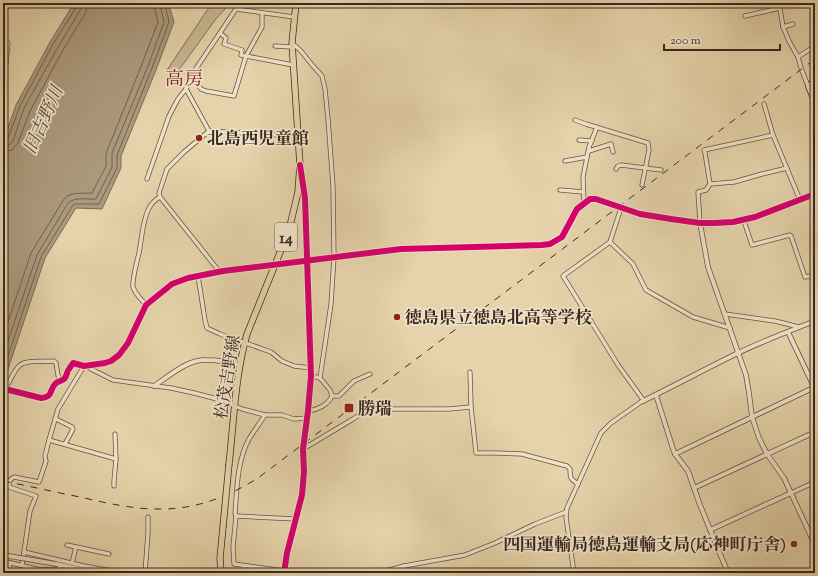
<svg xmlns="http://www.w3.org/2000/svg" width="818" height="576" font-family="'Sorts Mill Goudy','Noto Serif JP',serif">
<rect width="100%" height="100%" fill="#e6d3ab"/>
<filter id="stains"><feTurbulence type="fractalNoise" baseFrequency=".005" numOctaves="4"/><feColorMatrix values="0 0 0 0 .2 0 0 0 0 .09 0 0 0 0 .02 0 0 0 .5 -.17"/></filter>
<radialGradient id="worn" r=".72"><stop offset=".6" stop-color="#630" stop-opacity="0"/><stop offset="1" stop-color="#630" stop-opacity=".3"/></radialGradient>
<path fill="#c8b693" stroke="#806f5a" d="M212 3H229C226 10 219 14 215 20 202 38 189 56 176 74L172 73 167 70Z"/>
<polygon fill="#ab997c" stroke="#7d6c57" points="74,3 171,3 170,8 174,22 156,70 121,156 121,168 102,209 76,208 45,258 3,384 3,142 16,105 50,42"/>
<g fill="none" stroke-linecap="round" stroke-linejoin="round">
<g stroke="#72604e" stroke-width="1">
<polyline points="3,141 6,141 8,138 20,106 53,44 77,6 77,3"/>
<polyline points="3,146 9,145 13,141 24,108 58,47 81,9 82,3"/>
<polyline points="3,152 12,150 18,143 30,111 63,50 86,12 88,3"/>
<path d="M3 337 31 253 64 199C72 191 82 194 92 193L106 166V155L107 151 142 64 158 22 155 10 156 3"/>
<path d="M3 356 37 255 68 203C76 196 87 200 96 199L112 167V153L148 66 164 22 161 9 162 3"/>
<polyline points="3,371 41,257 73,205 76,204 99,204 117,168 117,155 152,68 169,22 166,9 167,3"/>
</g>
<g stroke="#645343" stroke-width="5">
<g id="minor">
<polyline points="779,3 783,27 789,41 798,57 801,68 808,86"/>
<polyline points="745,16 780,8"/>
<polyline points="783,27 793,24"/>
<polyline points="220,33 226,38 224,44 242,50 241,55 246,56 262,27 262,13"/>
<polyline points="292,43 301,51 313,66 322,76 325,89 328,119 333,186 334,257 331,304 320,378"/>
<polyline points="275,46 292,47"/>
<polyline points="798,57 815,46"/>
<polyline points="3,73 6,63 8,43"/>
<polyline points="191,76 201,89 206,91 234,96 246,56 293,65"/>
<polyline points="186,89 209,131"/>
<polyline points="764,104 773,135"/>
<polyline points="575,120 586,124 648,143 649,150 642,185"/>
<polyline points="579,140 592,141"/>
<polyline points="589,151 611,144 613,152"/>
<polyline points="565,161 587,157"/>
<polyline points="616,169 618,166 621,165 661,170"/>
<polyline points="147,179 169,116 178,99 186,89 191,76 236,9 294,17"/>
<polyline points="710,184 734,182 762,174 787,168"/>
<polyline points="560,190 583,192"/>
<polyline points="584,203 583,177 589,147 597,127"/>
<polyline points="621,208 610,242 563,276 618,365 644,401"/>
<polyline points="744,221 752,245 790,235 791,236 805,277 815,275"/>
<polyline points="700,223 698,192 706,190 710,184 705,153 704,150 773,135 800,200"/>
<polyline points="610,242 633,264 646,290 693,317 730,328"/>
<polyline points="219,271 160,197 159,193 167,169 184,152 209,131 298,136"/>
<polyline points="198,276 205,320 207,328 220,334 271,352 282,361 294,366 311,368"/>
<path d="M146 305C142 300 135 294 133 287 132 280 137 261 139 253 142 238 142 222 149 208 152 203 156 199 160 197"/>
<polyline points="725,314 775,321 799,327"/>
<polyline points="86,365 91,369 113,380 171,388 194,393 221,400 242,409 265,415 282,415 294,419 307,418"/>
<path d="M470 372 471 407 476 453H496L522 454 567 466 570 469C570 479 571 479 578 484"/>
<polyline points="311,376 320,378 330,390 332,396"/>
<path d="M4 389H5C10 382 13 372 19 366 25 359 45 362 54 361L56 363 59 381"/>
<path d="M5 389 41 398C54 397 49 389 56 383 59 381 63 381 65 378 67 375 67 371 69 369 70 367 72 365 73 363L84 366 105 363 111 361 119 355 128 343 146 305 172 284 188 278 223 271 308 260"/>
<path d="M308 411C317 410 328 405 332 396H339L354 381 370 374"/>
<path d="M265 415C260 423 254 431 249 439 237 461 237 489 235 513L236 516 233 547 234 564 285 571"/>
<polyline points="56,419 72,427 73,429 65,444"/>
<polyline points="49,440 116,459"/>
<polyline points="114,486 114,481 116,459 115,434"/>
<polyline points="791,493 815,482"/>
<polyline points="236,516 296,519"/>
<polyline points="67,545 109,554"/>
<polyline points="24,552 84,566 112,571 111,573"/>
<polyline points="3,561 32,568 41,570 59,569 61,565"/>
<polyline points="72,563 76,547"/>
<polyline points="22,565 30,511 36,496 9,487 9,481 14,477 39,482 46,461 45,456 49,440 58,409 84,366"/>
<polyline points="404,566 406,573"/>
<polyline points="8,573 10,563"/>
<polyline points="145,573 148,533 148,517"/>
<polyline points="242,573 244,566"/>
<path d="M284 573 287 553 302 495 304 472 303 449 353 419 375 405C381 403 385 406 390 409H449L471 407"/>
<polyline points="368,573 389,570 404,566 465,555 495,543 535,524 566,512"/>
<polyline points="574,573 566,517 567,508 601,433 611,423 641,402"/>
</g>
</g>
<g stroke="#645343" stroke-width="5.5">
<g id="tertiary">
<polyline points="301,172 305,198 311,376 308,411 303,449"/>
<polyline points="700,223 708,267 746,375 749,393 752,417 759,438 767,454 784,478 815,545"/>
<polyline points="308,260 401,249 542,245 550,244 562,237 577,209 590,199 596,199 640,214 671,219 700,223 715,223 733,222 755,217 815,194"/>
<polyline points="788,332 815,389"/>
<path d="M154 386C169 376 188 359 206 360 218 360 229 362 240 365"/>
<polyline points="656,395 673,449 675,454 688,471 700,505 728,573"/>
<path d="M641 402C674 386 705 369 738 353 763 341 789 331 815 321"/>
<polyline points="675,454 815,387"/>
<polyline points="694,488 815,432"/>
<polyline points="710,530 791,493"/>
<polyline points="56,564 97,573"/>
</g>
</g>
<g stroke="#382820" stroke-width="6">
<polyline id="secondary" points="815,81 808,86 815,103"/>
</g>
<g stroke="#382820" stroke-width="7">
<g id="primary">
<path d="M229 464C234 420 235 376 247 334L289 230 298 192 300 165 292 43 296 3"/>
<polyline points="221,573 220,558 223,527"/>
</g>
</g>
<use href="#minor" stroke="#efe2c8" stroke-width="3.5"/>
<use href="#tertiary" stroke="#efe2c8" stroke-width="4"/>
<use href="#secondary" stroke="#efe2c8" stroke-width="4.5"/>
<use href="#primary" stroke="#e6d3ab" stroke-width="5.5"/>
<path stroke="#382820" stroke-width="1" stroke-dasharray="7 7" stroke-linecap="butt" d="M3 481C29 486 54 492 80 497 106 503 132 509 158 509 194 510 228 497 258 478L815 59"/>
<g stroke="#645343" stroke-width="5.5" stroke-linecap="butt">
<polyline id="tertiary-bridge" points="3,555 56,564"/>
</g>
<g stroke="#382820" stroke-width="7" stroke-linecap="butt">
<polyline id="primary-bridge" points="223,527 229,464"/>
</g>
<use href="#tertiary-bridge" stroke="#efe2c8" stroke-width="4"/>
<use href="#primary-bridge" stroke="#e6d3ab" stroke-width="5.5"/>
<g stroke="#efe2c8" stroke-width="8">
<g id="cycleway">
<path d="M5 389 41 398C54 397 49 389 56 383 59 381 63 381 65 378 67 375 67 371 69 369 70 367 72 365 73 363L84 366 105 363 111 361 119 355 128 343 146 305 172 284 188 278 223 271 401 249 542 245 550 244 562 237 577 209 590 199H596L640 214 671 219 700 223H715L733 222 755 217 815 194"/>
<polyline points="284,573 287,553 302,495 304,472 303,449 308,411 311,376 305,198 300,165"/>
</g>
</g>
<use href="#cycleway" stroke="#d6006c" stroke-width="6"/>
</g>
<g fill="#8f2418" stroke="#efe2c8" stroke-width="1.5">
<circle cx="199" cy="138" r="4"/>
<circle cx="397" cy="317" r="4"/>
<rect x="344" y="403" width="10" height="10" rx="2"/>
<circle cx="794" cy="544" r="4"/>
</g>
<g text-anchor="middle" stroke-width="3.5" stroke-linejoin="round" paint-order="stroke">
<rect fill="#efe2c8" stroke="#6f6052" stroke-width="1" x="275" y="223" width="22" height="28" rx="3"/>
<g font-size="16" font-weight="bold" fill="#382820">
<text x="286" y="243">14</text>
</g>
<g font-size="17" font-weight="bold" fill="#382820" stroke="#efe2c8" text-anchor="start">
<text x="207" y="144">北島西児童館</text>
<text x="405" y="323">徳島県立徳島北高等学校</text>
<text x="358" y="414">勝瑞</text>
<text x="786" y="550" text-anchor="end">四国運輸局徳島運輸支局(応神町庁舎)</text>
</g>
<g font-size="17" fill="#382820" stroke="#efe2c8">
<text transform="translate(227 377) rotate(-81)" y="6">松茂吉野線</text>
</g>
<g font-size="18" font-style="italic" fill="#5a4a3c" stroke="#efe2c8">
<text transform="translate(43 120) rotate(-66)" y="6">旧吉野川</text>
</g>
<g font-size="19" fill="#7a1f14" stroke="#efe2c8">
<text x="184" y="85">高房</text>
</g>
</g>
<rect width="818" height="576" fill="none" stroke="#e6d3ab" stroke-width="16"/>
<rect x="4" y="4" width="810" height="568" fill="none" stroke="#382820" stroke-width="2"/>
<rect x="8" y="8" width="802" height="560" fill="none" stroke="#382820"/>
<path d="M664 44v6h116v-6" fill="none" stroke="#382820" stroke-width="2"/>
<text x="670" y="44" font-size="12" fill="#382820" stroke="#efe2c8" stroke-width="3" paint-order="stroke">200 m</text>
<rect width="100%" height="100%" filter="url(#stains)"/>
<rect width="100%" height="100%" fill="url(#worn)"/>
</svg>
